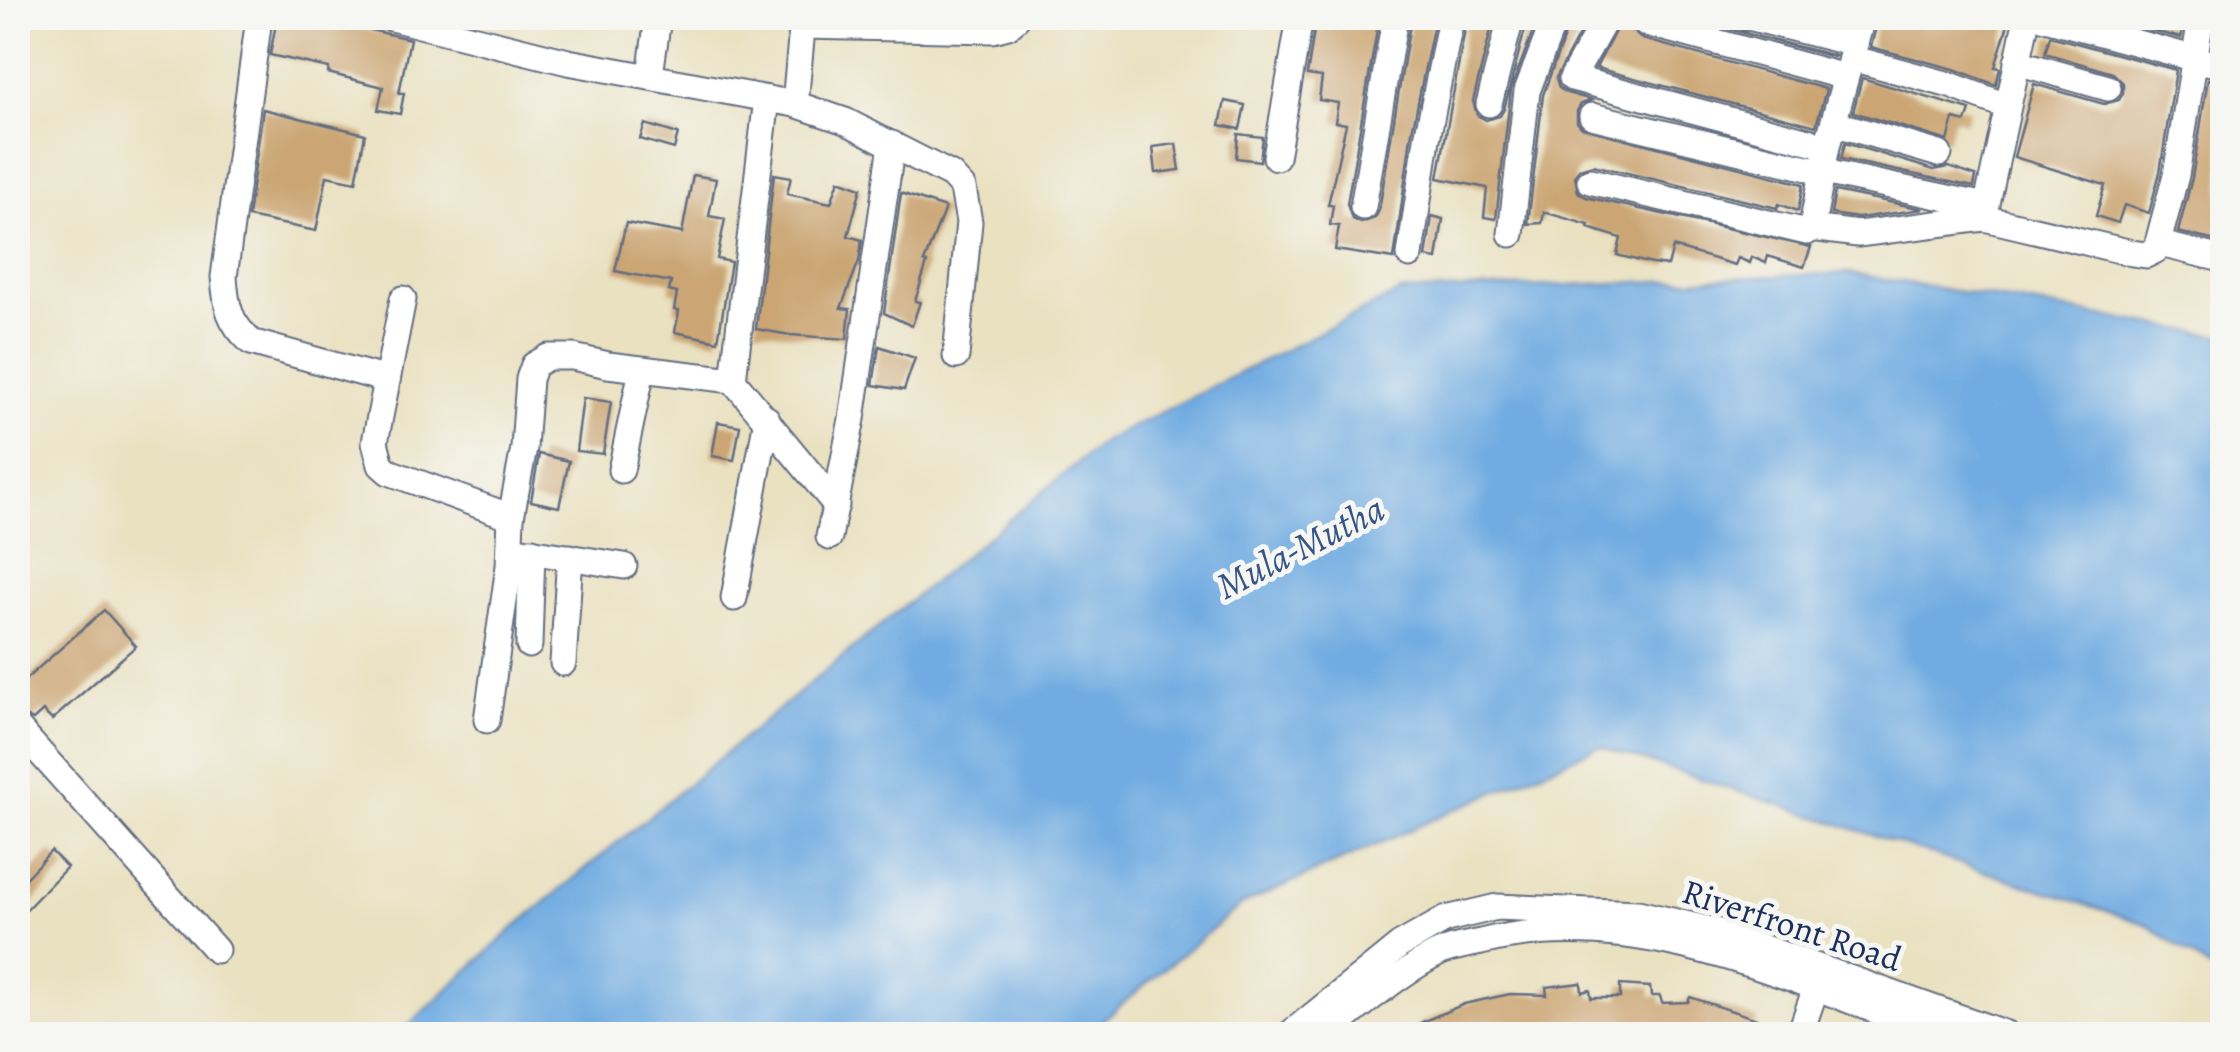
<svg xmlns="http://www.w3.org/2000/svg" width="2240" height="1052" font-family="Alegreya,serif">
<rect width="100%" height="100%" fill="#f6f6f2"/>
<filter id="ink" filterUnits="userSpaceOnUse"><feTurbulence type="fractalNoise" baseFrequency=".01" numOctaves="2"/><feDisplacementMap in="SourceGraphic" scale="20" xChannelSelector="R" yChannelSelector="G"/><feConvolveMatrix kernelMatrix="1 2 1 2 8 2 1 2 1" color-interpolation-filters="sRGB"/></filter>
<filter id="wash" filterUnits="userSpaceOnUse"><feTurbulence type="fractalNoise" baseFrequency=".0048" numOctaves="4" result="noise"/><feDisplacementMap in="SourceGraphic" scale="40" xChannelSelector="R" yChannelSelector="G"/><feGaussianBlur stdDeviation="2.25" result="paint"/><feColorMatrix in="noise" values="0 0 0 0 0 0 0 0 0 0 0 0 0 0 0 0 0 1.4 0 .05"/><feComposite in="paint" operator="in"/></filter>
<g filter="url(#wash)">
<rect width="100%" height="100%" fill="#eae1c1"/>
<polygon fill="#70abe1" stroke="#466da0" stroke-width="2.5" points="1848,273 2222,336 2222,977 2146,924 1599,746 1241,905 1086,1034 399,1034 515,927 1104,441 1400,292"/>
<g id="blocks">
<g fill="#cba573">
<polygon points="277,18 318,18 410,39 399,93 404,93 400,114 378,110 383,87 328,73 329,68 270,55"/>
<polygon points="1316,18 1379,18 1347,204 1352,219 1361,223 1375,218 1379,210 1411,18 1435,18 1411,137 1394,259 1335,250 1339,226 1330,225 1333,205 1328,205 1346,124 1335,122 1338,103 1319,100 1322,77 1307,75"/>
<polygon points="1467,18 1494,18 1473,101 1477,115 1486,120 1500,116 1504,109 1528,18 1538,18 1511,89 1496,219 1484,217 1487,188 1438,178"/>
<polygon points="1571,18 1588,18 1556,78 1559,88 1567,93 1592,100 1581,104 1577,111 1577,122 1582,128 1803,184 1798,211 1779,204 1777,208 1593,165 1579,169 1575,176 1578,192 1586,197 1811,247 1804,267 1768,256 1766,263 1752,257 1750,263 1738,258 1735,265 1673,247 1668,266 1652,264 1617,255 1621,238 1588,228 1589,225 1544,212 1542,223 1528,224 1543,95"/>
<polygon points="1622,18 1631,18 1631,28 1642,39 1826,89 1816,126 1596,68"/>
<polygon points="1688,18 1736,18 1740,29 1748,34 1835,56 1834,57"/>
<polygon points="1878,18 2010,18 1995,67 2000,68 1996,85 1954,69 1871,47"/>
<polygon points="2105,18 2185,18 2181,38"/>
<polygon points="2217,18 2222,18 2222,49 2213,47"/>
<polygon points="2050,36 2176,70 2160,172 2149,213 2124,205 2118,223 2096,216 2105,185 2014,157 2034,84 2104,104 2119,100 2123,93 2123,83 2113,73 2045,53"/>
<polygon points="1862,78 1970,110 1966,122 1954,119 1948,141 1853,112"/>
<polygon points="2208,79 2222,82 2220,242 2178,232 2192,178"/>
<polygon points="1225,101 1245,105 1240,129 1220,125"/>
<polygon points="263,109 365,134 356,182 327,176 316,231 248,217"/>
<polygon points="645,124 678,134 674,149 640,139"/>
<polygon points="1238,134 1263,137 1260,161 1236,158"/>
<polygon points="1845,143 1934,170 1948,167 1976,176 1974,187 1841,159"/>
<polygon points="1176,144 1180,170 1156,173 1153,147"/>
<polygon points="774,174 791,177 787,194 831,203 839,180 861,188 848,236 862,240 859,261 841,308 850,309 847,339 790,335 756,329"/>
<polygon points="693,175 716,179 709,216 725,219 717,259 731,262 718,341 675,332 679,311 674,310 677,293 669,291 671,282 615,271 626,223 682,233"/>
<polygon points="1835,191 1923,209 1858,218 1831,214"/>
<polygon points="901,193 945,208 924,262 927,263 915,301 920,302 912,326 884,313"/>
<polygon points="1432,216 1443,219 1437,259 1426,257"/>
<polygon points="879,346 915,358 904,390 873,385"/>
<polygon points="583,398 611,402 603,454 576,451"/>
<polygon points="718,422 740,426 734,460 712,456"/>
<polygon points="539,454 569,461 559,507 531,501"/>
<polygon points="104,610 136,646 52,720 43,711 33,720 18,712 18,686"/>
<polygon points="51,851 67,867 18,918 18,886"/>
<polygon points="1581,983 1582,992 1590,990 1591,998 1620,998 1620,985 1650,987 1651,996 1660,996 1662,1003 1688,1002 1690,997 1757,1019 1753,1034 1425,1034 1420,1023 1464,1004 1510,994 1547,995 1546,987"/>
</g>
</g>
</g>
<g filter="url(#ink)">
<use href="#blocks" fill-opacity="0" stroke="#636d81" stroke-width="2.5"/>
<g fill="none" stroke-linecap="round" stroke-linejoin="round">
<g stroke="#636d81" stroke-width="29">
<g id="minor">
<path d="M259 18 224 277C226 306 229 322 251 342L387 380"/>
<polyline points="392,18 568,62 795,104 845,121 951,175 963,188 969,222 956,356"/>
<polyline points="1606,18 1572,78 1827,146"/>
<polyline points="1752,18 1855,44"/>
<polyline points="2045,18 2222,66"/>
<polyline points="1646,23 1845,77"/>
<polyline points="802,26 993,30 1008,26 1017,18"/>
<polyline points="1851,58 1950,85 2006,106"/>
<polyline points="2017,62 2108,88"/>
<polyline points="650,75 658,18"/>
<polyline points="767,99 733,380 836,505"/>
<polyline points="795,104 803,18"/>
<polyline points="1489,104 1511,18"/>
<polyline points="1592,116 1824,172 1986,206"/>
<polyline points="1832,130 1844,126 1939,154"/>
<polyline points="1276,157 1300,18"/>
<polyline points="1590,181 1807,232 1813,221 1827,146 1862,18"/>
<polyline points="1363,207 1395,18"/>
<polyline points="1984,218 2027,18"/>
<polyline points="1811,228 1858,234 1984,218 2132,253 2146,255 2156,250 2176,175 2201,18"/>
<polyline points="1511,234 1527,91 1555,18"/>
<polyline points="2160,244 2222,259"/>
<polyline points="1410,255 1427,139 1451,18"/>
<polyline points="403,299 375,442 381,465 389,472 511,517"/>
<polyline points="621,470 642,370"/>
<polyline points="829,537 852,419 892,144"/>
<polyline points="510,548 624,566"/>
<polyline points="734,598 767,419"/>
<polyline points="529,645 532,551"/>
<polyline points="563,663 570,557"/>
<polyline points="487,720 509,566 511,517 524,448 529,379 534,365 548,357 573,357 608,365 733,380"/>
<polyline points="18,728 216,950"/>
<polyline points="1290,1034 1400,945 1446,919 1497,907 1638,913 1719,932 2006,1034"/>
<path d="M1326 1034C1357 1009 1401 972 1437 954 1449 947 1467 945 1481 942 1637 903 1793 980 1936 1034"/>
<polyline points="1800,1034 1821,973"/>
</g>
</g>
<use href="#minor" stroke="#fff" stroke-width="25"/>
</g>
</g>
<g text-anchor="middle" stroke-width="10" stroke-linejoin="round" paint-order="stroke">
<g font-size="35" fill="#1b2f5e" stroke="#f6f6f2">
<text transform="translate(1792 925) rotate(18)" y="12">Riverfront Road</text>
</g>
<g font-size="38" font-style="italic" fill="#355485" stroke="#f6f6f2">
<text transform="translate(1300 547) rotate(-27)" y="13">Mula-Mutha</text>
</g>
</g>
<rect width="2240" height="1052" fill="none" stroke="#f6f6f2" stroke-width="60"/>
</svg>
